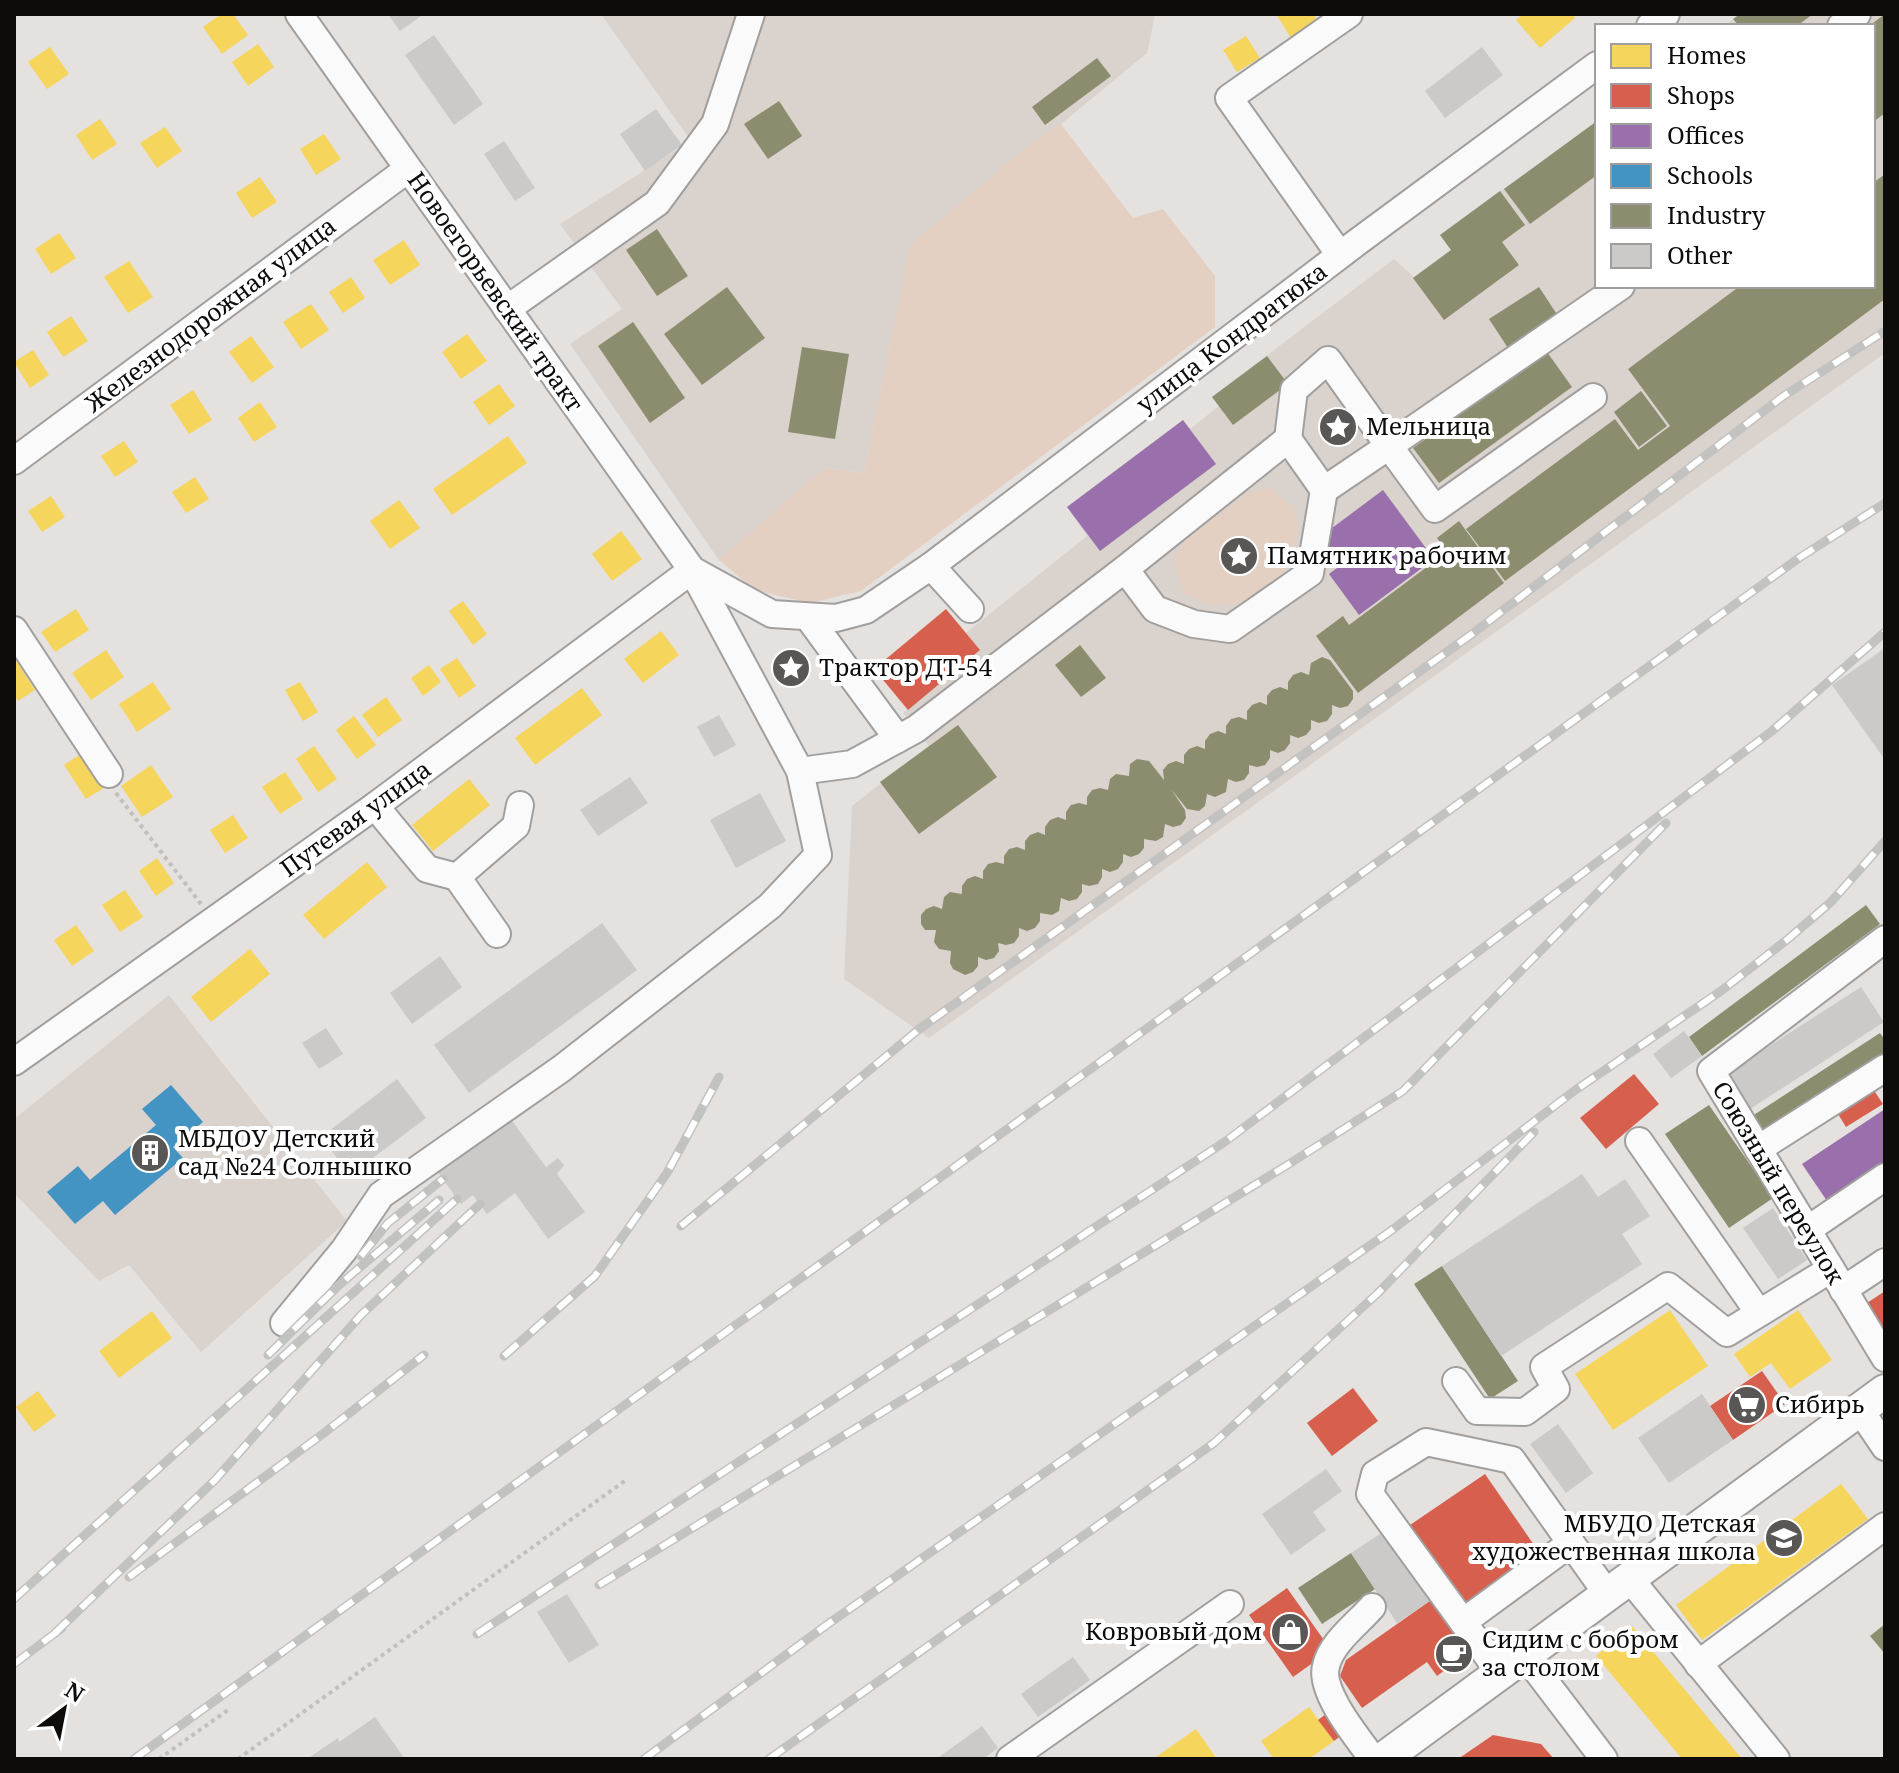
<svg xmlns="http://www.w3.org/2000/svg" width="1899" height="1773" font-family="'Noto Serif',serif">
<rect width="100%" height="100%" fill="#e4e1df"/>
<g fill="#dad2cc">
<polygon points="601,14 1155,14 1147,53 1061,124 1029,145 910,245 864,473 824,468 719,560 570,344 622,309 560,224 691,141"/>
<polygon points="1740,14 1885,14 1885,353 929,1038 844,979 852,806 929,746 903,713 980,651 966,633 1087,536 1067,507 1183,420 1190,429 1219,406 1212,397 1394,259 1414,277 1451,250 1440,235 1597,121 1597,286 1873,286 1873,26 1724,26"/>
<polygon points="169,995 347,1221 201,1352 129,1265 99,1281 14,1193 14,1119"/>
</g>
<g fill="#e3d0c3">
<polygon points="1061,124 1133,218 1163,209 1215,276 1215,327 861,591 810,603 755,590 719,560 824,468 864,473 910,245 1029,145"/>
<polygon points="1268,487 1294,507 1298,529 1292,559 1273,592 1243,604 1207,604 1183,593 1174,559 1186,538 1247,494"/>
</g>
<g fill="#f6d55c">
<polygon points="221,14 233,14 248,35 222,54 203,27"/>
<polygon points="1276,14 1313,14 1318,22 1291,38"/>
<polygon points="1523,14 1572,14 1575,18 1540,48 1516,20"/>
<polygon points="1246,36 1260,58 1237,72 1223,50"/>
<polygon points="258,44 274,67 248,86 232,62"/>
<polygon points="50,47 69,74 47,89 28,62"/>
<polygon points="100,119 117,144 92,160 76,135"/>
<polygon points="165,127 182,151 157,168 140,143"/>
<polygon points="324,134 341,159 316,175 300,149"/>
<polygon points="260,177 277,202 252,218 236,193"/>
<polygon points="59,233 76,258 51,274 35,249"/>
<polygon points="404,240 420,265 390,285 373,260"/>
<polygon points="129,261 153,297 128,313 104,277"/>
<polygon points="351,277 365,298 343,313 329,292"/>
<polygon points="311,304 329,330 301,349 283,322"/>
<polygon points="71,316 88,341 63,357 47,332"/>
<polygon points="467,334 487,361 461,379 442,352"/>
<polygon points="251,336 274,367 252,383 229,352"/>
<polygon points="33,350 49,375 30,388 14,362"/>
<polygon points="499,384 515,406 489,425 473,402"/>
<polygon points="193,390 212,420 189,434 170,405"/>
<polygon points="260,402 277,427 254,442 238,418"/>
<polygon points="508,436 527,463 452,515 433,489"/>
<polygon points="124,441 138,462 115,477 101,456"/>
<polygon points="195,477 209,499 186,513 172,492"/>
<polygon points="51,496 65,517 42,532 28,511"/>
<polygon points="399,500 420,528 390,549 370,521"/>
<polygon points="621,531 642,559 612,581 592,554"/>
<polygon points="463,601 487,634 473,645 449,611"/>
<polygon points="76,609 89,630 55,652 41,632"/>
<polygon points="661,631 679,655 643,683 624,659"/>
<polygon points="106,650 124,677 91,700 72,673"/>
<polygon points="457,658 476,686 459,698 440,669"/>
<polygon points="17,662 35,690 18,701 14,695 14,664"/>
<polygon points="429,665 441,682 423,696 411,678"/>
<polygon points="153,682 171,709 137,732 119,704"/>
<polygon points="300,682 318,712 303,721 285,690"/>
<polygon points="582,688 602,715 535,765 515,738"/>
<polygon points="386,697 402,720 378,737 362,715"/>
<polygon points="354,716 376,745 357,759 336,730"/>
<polygon points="314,746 337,779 318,792 296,759"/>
<polygon points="81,754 104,788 86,799 64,765"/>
<polygon points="151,765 173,797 142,817 121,786"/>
<polygon points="285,772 303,799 280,814 262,787"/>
<polygon points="469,779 490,805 433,851 412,825"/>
<polygon points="233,815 248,838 225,853 210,830"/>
<polygon points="157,858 174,883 156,896 139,871"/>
<polygon points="367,862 387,887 324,939 303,915"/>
<polygon points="125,890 143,917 120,932 102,905"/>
<polygon points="76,925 94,951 72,966 54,940"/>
<polygon points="250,949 270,974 211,1022 191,997"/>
<polygon points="1670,1310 1708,1366 1613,1430 1575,1374"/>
<polygon points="1798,1310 1832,1360 1790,1389 1771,1363 1750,1377 1734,1354"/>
<polygon points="152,1311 172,1338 119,1378 99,1351"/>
<polygon points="38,1391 56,1416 34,1432 16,1407"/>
<polygon points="1841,1484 1868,1519 1702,1640 1676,1605"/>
<polygon points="1632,1626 1742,1759 1682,1759 1596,1656"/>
<polygon points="1309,1707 1334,1741 1309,1759 1274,1759 1261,1741"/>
<polygon points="1196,1729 1217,1759 1153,1759"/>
</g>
<g fill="#d6604d">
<polygon points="946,609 980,650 908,710 874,669"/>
<polygon points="1634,1074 1659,1104 1606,1149 1580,1118"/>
<polygon points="1871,1086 1883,1104 1846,1127 1835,1109"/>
<polygon points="1885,1291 1885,1330 1867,1303"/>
<polygon points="1762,1371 1785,1404 1733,1440 1710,1406"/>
<polygon points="1353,1388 1378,1421 1332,1456 1307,1423"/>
<polygon points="1485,1474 1541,1555 1466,1606 1410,1525"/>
<polygon points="1287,1588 1331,1650 1293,1677 1249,1615"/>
<polygon points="1434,1598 1471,1651 1437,1676 1427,1662 1362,1708 1340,1676 1346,1660"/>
<polygon points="1326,1714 1342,1735 1334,1741 1318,1720"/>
<polygon points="1493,1735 1541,1744 1554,1759 1458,1759"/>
</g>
<g fill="#9970ab">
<polygon points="1183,420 1216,464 1100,551 1067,507"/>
<polygon points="1383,490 1434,559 1359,615 1329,574 1341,565 1320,537"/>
<polygon points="1885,1109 1885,1162 1827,1201 1802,1164"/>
</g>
<polygon fill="#4393c3" points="171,1085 203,1122 173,1147 183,1158 115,1215 103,1201 75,1224 47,1192 78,1166 90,1180 156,1125 142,1109"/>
<g fill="#8c8c6e">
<polygon points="1740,14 1813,14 1797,26 1739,26 1733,19"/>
<polygon points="1885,14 1885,113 1873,122 1873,26 1869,26"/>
<polygon points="1097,58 1111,76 1045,125 1032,107"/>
<polygon points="779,101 802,136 768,159 744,124"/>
<polygon points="1597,121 1597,175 1530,224 1504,189"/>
<polygon points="1885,174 1885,299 1505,581 1466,529 1615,419 1638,450 1670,426 1628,369 1740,286 1873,286 1873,183"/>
<polygon points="1500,191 1525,225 1502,242 1519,265 1444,320 1413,278 1451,250 1440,235"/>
<polygon points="657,229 688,276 657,296 626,250"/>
<polygon points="727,287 765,338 702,385 664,334"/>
<polygon points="1539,287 1558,316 1508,348 1489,319"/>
<polygon points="633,322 685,398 650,423 598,346"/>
<polygon points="802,347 849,354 835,439 788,432"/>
<polygon points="1547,352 1572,387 1439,483 1413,448"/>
<polygon points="1267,356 1288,384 1233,425 1212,397"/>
<polygon points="1641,391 1667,426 1639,447 1614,412"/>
<polygon points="1459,521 1504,583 1358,693 1316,636 1343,616 1349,625 1447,552 1437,538"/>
<polygon points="1080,645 1106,678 1081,697 1055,665"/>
<polygon points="1322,657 1330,660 1353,691 1353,699 1348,706 1340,708 1332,705 1332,714 1327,721 1319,723 1311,720 1311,729 1306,735 1298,738 1290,735 1290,743 1285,750 1278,753 1270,750 1270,758 1265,765 1257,767 1249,765 1249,773 1244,780 1236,782 1228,779 1226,792 1215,797 1207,794 1205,806 1199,811 1187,809 1171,789 1185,810 1186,818 1181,825 1173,827 1165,824 1163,837 1156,841 1144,839 1144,848 1139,854 1131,857 1123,854 1123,862 1118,869 1110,872 1102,869 1102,877 1098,884 1089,886 1082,884 1082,892 1077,899 1069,901 1061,898 1059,911 1052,915 1040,913 1040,921 1035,928 1027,931 1019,928 1019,936 1014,943 1006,945 998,943 999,951 994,958 986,960 978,957 978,966 973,972 965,975 953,969 950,963 951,951 939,949 934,942 936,930 925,930 921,924 921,915 926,909 934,906 942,909 944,897 950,892 962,894 962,886 967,879 975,876 983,879 983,871 988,864 996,862 1004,864 1004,856 1009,849 1017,847 1025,850 1025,841 1030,835 1038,832 1045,835 1045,827 1050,820 1058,817 1066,820 1066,812 1071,805 1079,803 1087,805 1087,797 1092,790 1100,788 1108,790 1110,779 1116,774 1129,776 1130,764 1137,759 1149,761 1164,780 1163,770 1168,764 1176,761 1184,764 1184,755 1189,749 1197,746 1205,749 1205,741 1210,734 1218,731 1226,734 1226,726 1231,719 1239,717 1247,720 1247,711 1252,705 1260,702 1267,705 1267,696 1272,690 1280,687 1288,690 1288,682 1293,675 1301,672 1309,675 1311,663"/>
<polygon points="958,725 997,777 919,834 880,782"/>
<polygon points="1866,905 1880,924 1702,1056 1689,1037"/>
<polygon points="1880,1033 1885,1040 1885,1060 1762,1139 1749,1118"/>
<polygon points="1709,1105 1773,1198 1729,1228 1665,1134"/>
<polygon points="1442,1266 1518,1381 1490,1399 1414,1284"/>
<polygon points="1351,1553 1375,1589 1322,1624 1298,1588"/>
<polygon points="1885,1624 1885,1654 1870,1636"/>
</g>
<g fill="#cccac8">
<polygon points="388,14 424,14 400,31"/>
<polygon points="434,35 483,104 454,125 405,55"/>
<polygon points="1482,47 1503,75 1445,118 1425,91"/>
<polygon points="656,109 682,145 645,171 620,134"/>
<polygon points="504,141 535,188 515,201 484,154"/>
<polygon points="1885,648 1885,760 1832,685"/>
<polygon points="719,715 736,745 714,757 697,727"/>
<polygon points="630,777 648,803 598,836 580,810"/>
<polygon points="760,793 786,841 736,868 710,820"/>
<polygon points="602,923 637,970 469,1093 434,1045"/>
<polygon points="440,956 462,987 412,1024 390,993"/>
<polygon points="1861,987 1884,1022 1744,1113 1721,1077"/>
<polygon points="326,1028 343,1054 319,1069 302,1043"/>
<polygon points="1684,1031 1702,1056 1671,1078 1653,1054"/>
<polygon points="397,1079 426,1118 350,1175 321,1137"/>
<polygon points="510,1118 546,1167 558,1158 564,1165 557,1174 585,1212 548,1239 515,1193 487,1214 473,1195 461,1204 437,1171"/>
<polygon points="1582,1174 1598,1197 1625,1179 1650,1216 1622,1234 1642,1264 1501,1356 1442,1266"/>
<polygon points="1773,1208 1807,1260 1778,1279 1743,1228"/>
<polygon points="1702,1394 1733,1440 1669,1483 1638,1438"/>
<polygon points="1558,1424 1593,1473 1566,1493 1530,1444"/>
<polygon points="1326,1469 1342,1491 1313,1512 1326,1530 1291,1555 1262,1514"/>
<polygon points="1383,1532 1430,1601 1397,1623 1351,1553"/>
<polygon points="567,1594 599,1645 569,1663 537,1612"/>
<polygon points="1073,1657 1090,1680 1038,1717 1021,1694"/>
<polygon points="375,1717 405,1759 307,1759 338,1738 339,1742"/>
<polygon points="982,1726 998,1748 983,1759 941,1759 939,1757"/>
</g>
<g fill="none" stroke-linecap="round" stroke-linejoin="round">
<g stroke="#a19f9e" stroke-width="30">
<g id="minor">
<polyline points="299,14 692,570 772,614 836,618 866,610 931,566 1356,243 1597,65"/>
<polyline points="1650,26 1666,14"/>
<polyline points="1841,26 1857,14"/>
<polyline points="1340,255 1229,98 1349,14"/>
<polyline points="507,309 657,203 715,124 751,14"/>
<polyline points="1288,439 1294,390 1328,360 1389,446 1621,286"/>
<polyline points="14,461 408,169"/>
<polyline points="1324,490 1389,446 1435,509 1593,397"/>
<polyline points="931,566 970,609"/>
<polyline points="808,617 898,739"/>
<polyline points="14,630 109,774"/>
<polyline points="800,771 852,764 916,729 1125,569 1288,439 1324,490 1310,573 1230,629 1194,624 1155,609 1125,569"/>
<polyline points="375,806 427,869 457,877 497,934"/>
<polyline points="457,877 516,826 520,805"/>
<polyline points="1885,939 1711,1071 1885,1358"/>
<polyline points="14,1062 375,806 692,570 800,771 818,855 770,906 561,1069 381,1195 344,1250 284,1323"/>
<polyline points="1639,1141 1759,1313"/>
<polyline points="1758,1149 1885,1068"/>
<polyline points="1807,1230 1885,1177"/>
<polyline points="1843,1290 1885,1262"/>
<polyline points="1456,1381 1477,1411 1525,1412 1556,1389 1544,1367 1668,1286 1727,1333 1831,1269"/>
<polyline points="1860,1410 1885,1447"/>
<polyline points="1630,1579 1776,1759"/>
<path d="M1372 1607C1357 1624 1331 1643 1326 1666 1319 1692 1358 1738 1373 1759"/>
<polyline points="1463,1622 1571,1543"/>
<polyline points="1525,1655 1604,1759"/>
<polyline points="1698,1664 1885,1526"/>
<polyline points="1500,1673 1370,1494 1375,1474 1426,1442 1512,1460 1608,1595"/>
<polyline points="1010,1759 1230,1604"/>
</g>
</g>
<g stroke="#a19f9e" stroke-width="36">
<polyline id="major" points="1383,1759 1885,1391"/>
</g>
<g stroke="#c2c0bf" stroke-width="4" stroke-dasharray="4 4" stroke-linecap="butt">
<polyline points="116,793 201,904"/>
<polyline points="159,1759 228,1710"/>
<polyline points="238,1759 626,1480"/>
</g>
<use href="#minor" stroke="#fbfafa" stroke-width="26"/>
<use href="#major" stroke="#fbfafa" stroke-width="32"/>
<g stroke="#c2c2c1" stroke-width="9">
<g id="rail">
<polyline points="681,1226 918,1030 1472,634 1782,397 1885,331"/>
<polyline points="361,1256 388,1223 443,1179"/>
<polyline points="268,1355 338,1286 439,1200"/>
<polyline points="504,1356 595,1276 667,1173 719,1077"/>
<polyline points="129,1577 324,1433 424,1355"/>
<polyline points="599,1585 1289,1164 1403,1091 1666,823"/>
<polyline points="14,1599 457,1199"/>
<polyline points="55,1633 215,1480 361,1315 480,1204"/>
<polyline points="477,1634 1226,1141 1772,731 1885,632"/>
<polyline points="14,1664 62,1628"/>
<polyline points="134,1759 1799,558 1885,503"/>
<polyline points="644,1759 828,1624 1392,1230 1574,1091 1721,991 1788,939 1831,902 1885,841"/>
<polyline points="769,1759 1214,1443 1378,1293 1534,1132"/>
</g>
</g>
<use href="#rail" stroke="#fff" stroke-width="6" stroke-dasharray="18" stroke-linecap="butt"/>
</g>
<defs>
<g id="sight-disc" transform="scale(2)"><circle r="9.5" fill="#595755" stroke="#fff"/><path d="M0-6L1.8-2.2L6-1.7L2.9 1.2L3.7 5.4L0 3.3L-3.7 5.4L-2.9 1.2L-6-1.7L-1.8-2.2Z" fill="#fff"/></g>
<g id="building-disc" transform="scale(2)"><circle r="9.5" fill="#595755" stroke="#fff"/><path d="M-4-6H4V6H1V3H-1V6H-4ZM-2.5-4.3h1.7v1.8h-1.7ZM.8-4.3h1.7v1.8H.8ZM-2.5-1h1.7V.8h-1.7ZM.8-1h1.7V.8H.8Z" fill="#fff"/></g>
<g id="supermarket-disc" transform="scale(2)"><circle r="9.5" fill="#595755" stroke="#fff"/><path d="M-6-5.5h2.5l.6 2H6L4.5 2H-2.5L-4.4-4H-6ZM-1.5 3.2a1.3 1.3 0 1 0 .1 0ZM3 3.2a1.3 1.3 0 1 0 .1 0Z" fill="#fff"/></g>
<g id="school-disc" transform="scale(2)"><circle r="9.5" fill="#595755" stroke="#fff"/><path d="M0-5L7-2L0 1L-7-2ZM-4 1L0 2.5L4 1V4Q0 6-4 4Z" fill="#fff"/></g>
<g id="shop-disc" transform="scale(2)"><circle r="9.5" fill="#595755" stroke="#fff"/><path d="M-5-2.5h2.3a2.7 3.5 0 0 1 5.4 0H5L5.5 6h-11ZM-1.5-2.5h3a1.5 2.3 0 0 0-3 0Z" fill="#fff"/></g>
<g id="cafe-disc" transform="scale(2)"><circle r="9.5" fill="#595755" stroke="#fff"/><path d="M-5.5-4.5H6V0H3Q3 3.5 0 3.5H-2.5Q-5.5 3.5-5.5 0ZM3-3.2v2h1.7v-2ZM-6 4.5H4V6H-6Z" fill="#fff"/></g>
</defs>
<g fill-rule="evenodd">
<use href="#sight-disc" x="1338" y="427"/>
<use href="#sight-disc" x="1239" y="556"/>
<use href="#sight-disc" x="791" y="668"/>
<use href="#building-disc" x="150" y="1153"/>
<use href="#supermarket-disc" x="1747" y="1405"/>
<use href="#school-disc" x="1784" y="1538"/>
<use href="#shop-disc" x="1290" y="1632"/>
<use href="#cafe-disc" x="1454" y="1654"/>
</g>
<g text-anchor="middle" stroke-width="8" stroke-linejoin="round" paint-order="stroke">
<g font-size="24" fill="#0e0c0b" stroke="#fff">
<text transform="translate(495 292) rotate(55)" y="8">Новоегорьевский тракт</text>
<text transform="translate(211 315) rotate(-37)" y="8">Железнодорожная улица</text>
<text transform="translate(1232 338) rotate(-37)" y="8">улица Кондратюка</text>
<text transform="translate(356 819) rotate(-36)" y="8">Путевая улица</text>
<text transform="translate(1778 1183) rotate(59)" y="8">Союзный переулок</text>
</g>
<g font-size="24" fill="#0e0c0b" stroke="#fff" text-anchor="start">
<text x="1366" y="435">Мельница</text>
<text x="1267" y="564">Памятник рабочим</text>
<text x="819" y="676">Трактор ДТ-54</text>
<text x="178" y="1147">МБДОУ Детский<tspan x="178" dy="28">сад №24 Солнышко</tspan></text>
<text x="1775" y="1413">Сибирь</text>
<text x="1756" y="1532" text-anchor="end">МБУДО Детская<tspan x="1756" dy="28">художественная школа</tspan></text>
<text x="1262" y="1640" text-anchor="end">Ковровый дом</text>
<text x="1482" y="1648">Сидим с бобром<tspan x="1482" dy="28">за столом</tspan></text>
</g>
</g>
<rect width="1899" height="1773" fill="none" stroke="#0e0c0b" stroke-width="32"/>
<rect x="1595" y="24" width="280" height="264" fill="#ffffff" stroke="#9f9e9d" stroke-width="2"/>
<rect x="1611" y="44" width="40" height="24" fill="#f6d55c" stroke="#9f9e9d" stroke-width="2"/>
<text x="1667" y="64" font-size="24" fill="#0e0c0b">Homes</text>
<rect x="1611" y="84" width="40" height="24" fill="#d6604d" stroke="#9f9e9d" stroke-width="2"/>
<text x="1667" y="104" font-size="24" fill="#0e0c0b">Shops</text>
<rect x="1611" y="124" width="40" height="24" fill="#9970ab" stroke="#9f9e9d" stroke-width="2"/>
<text x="1667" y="144" font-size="24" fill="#0e0c0b">Offices</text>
<rect x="1611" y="164" width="40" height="24" fill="#4393c3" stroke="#9f9e9d" stroke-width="2"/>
<text x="1667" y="184" font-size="24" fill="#0e0c0b">Schools</text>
<rect x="1611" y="204" width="40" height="24" fill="#8c8c6e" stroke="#9f9e9d" stroke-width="2"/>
<text x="1667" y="224" font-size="24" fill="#0e0c0b">Industry</text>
<rect x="1611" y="244" width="40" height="24" fill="#cccac8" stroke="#9f9e9d" stroke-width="2"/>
<text x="1667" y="264" font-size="24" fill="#0e0c0b">Other</text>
<g transform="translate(64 1709) rotate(32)" stroke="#ffffff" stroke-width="6" paint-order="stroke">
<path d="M0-6L14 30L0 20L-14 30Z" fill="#0e0c0b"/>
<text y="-12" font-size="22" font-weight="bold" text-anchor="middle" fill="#0e0c0b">N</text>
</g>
</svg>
